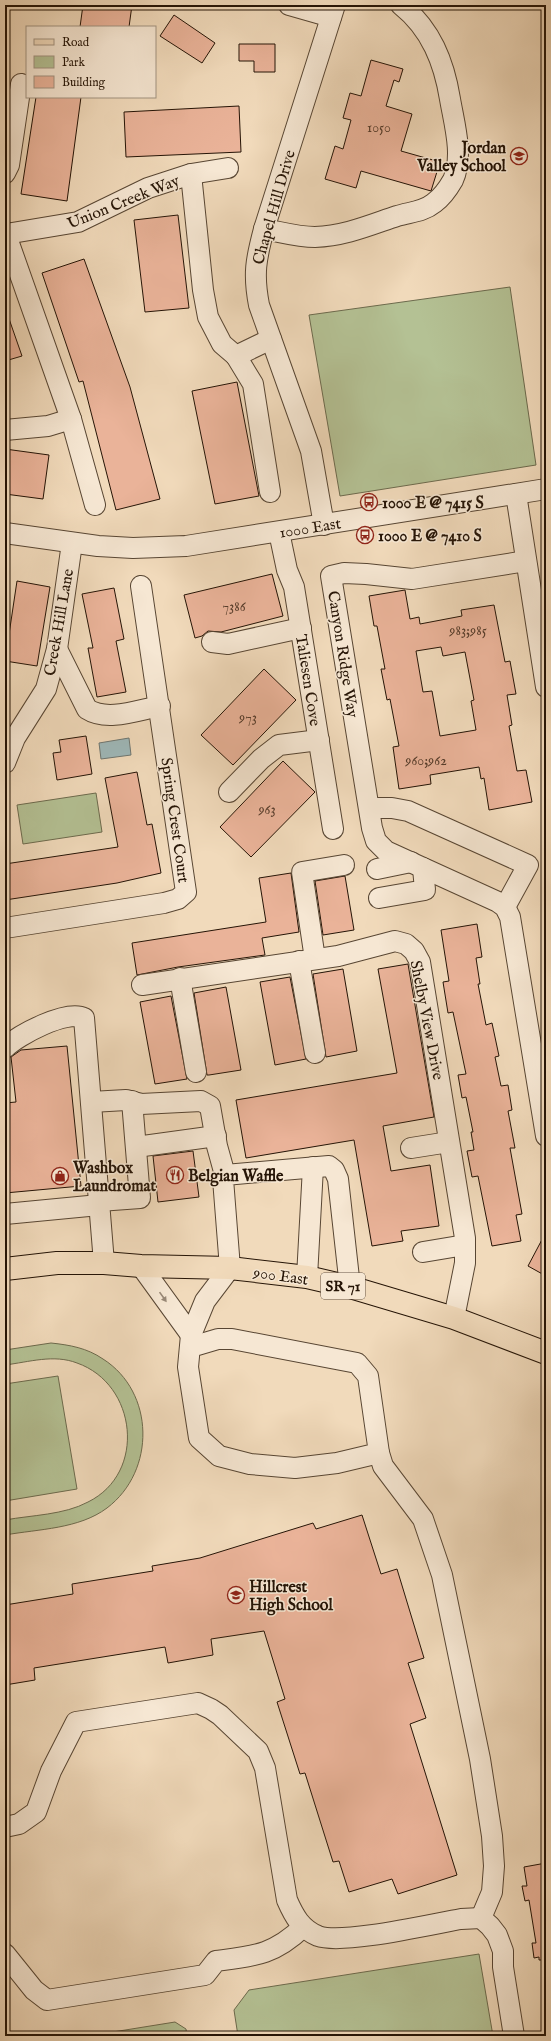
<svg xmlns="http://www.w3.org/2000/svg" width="551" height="2041" font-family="'IM FELL English',serif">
<rect width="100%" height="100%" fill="#f1dabb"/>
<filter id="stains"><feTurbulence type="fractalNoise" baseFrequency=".005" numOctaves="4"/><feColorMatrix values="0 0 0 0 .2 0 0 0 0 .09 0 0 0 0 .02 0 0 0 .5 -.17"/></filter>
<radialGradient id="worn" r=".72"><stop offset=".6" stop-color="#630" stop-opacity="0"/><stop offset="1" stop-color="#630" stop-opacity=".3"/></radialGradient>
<g fill="#b4c194" stroke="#6c6a4d">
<polygon points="510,287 536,465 340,496 309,315"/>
<polygon points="96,793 102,832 23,844 17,805"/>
<path d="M51 1343C70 1345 87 1348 103 1359 155 1392 156 1471 107 1508 79 1529 39 1529 5 1535V1520C32 1515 64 1515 88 1502 147 1473 137 1384 77 1363 54 1354 29 1362 5 1365V1350Z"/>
<polygon points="58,1376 77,1489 5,1501 5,1384"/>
<polygon points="479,1954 493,2036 238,2036 234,2010 249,1990"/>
<polygon points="175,2022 186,2029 187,2036 88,2036"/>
</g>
<polygon fill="#9eb8b9" stroke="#6e7671" points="129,738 131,755 101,759 99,743"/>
<g fill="#eab399" stroke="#251406" fill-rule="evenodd">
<polygon points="83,5 132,5 129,27 80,27"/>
<polygon points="174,15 215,43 202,63 160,36"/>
<polygon points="239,44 275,44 275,72 254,72 254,61 239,61"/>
<polygon points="371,60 403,69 399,82 394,80 386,106 412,114 401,151 440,162 431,191 361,171 356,188 325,179 335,146 343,149 351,120 343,118 350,93 361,96"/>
<polygon points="36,97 81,97 67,201 21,194"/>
<polygon points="239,106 241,152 126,157 124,112"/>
<polygon points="178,215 189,308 145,312 134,220"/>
<polygon points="84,259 130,387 160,499 116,510 83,381 79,382 42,273"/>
<polygon points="5,313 7,313 22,356 5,361"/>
<polygon points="237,382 259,496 215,504 192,391"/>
<polygon points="5,449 49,455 43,499 5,494"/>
<polygon points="272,574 283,616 221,632 208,631 202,636 195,638 184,595"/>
<polygon points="17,581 50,587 37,666 5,661"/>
<polygon points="114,588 124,639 116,641 126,692 97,697 88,648 93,648 82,594"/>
<path d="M405 590 410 619 419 617 420 624 462 616 461 610 494 605 505 662 510 661 516 694 507 695 512 725 509 726 517 771 526 770 532 802 489 810 484 778 481 779 479 767 430 775 431 784 399 789 393 747 399 746 390 699 387 700 381 669H385L377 626H374L369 596ZM441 647 443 656 465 652 474 700 471 701 476 730 440 736 432 691 423 692 416 651Z"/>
<polygon points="264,669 296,700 233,765 201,735"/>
<polygon points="86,736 92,774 57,780 53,753 61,752 59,740"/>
<polygon points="283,761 315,792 251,857 220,827"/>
<polygon points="137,772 147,825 152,824 161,873 117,883 5,900 5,864 118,847 105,778"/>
<polygon points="291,873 299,932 262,938 265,955 178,967 137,975 132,943 266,922 259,878"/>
<polygon points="345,876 354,930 323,935 315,881"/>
<polygon points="477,924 482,957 476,958 480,984 478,984 486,1025 492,1023 499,1056 495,1057 501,1086 508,1085 512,1110 508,1111 515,1148 510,1148 522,1214 516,1215 521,1241 492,1246 478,1176 472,1177 467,1151 474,1150 471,1132 473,1132 466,1097 462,1098 458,1075 466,1074 453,1012 448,1013 443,982 449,981 441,930"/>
<polygon points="408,964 434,1117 383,1126 391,1171 430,1165 439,1226 401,1231 403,1241 372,1246 354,1140 246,1158 236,1100 397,1073 378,969"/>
<polygon points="343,969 357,1051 326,1057 313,974"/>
<polygon points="290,977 306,1059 275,1065 260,982"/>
<polygon points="226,987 241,1070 209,1075 207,1075 194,993"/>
<polygon points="171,996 187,1079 155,1084 140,1002"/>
<polygon points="67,1046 81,1186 5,1193 5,1103 16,1102 11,1057 21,1050"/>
<polygon points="193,1151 199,1197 158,1202 153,1156"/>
<polygon points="546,1232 546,1276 528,1266"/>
<polygon points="362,1515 381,1574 397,1569 424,1658 408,1663 426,1718 410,1724 457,1875 398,1894 392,1879 349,1892 339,1861 333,1862 305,1773 300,1774 277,1702 285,1699 264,1631 211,1639 213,1655 168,1663 165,1647 34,1668 35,1680 5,1685 5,1605 73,1594 72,1584 153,1571 152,1566 200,1558 313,1523 316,1529"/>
<polygon points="546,1863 546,1960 539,1960 539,1957 534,1958 532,1943 536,1943 529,1900 525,1901 522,1886 527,1886 524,1867"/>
</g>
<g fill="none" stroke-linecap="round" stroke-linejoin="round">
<g stroke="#584633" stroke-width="22">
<g id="minor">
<polyline points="289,5 331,17"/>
<polyline points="5,173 9,165 21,84"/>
<polyline points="191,174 228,168"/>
<path d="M264 229C281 232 298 237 315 237 345 236 370 225 397 216 410 212 423 212 434 203 441 198 449 187 453 180 464 156 454 123 450 99 444 62 431 29 401 5"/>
<polyline points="5,232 71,419 95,505"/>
<polyline points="6,234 78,222 148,188 191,174 203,290 208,317 222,344 236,356 271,339"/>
<polyline points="236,356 253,384 270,492"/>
<polyline points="5,430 48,426 71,419"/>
<polyline points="516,494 546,687"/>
<path d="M324 525 311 451 259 305C253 274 256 259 264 229L335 5"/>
<polyline points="279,532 287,570 294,587 333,829"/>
<polyline points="5,533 98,546 133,548 186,546 546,489"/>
<polyline points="526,561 412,579 366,574 344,573 331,576 372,828 376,841 386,851 498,902 505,907 510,917 546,1136"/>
<polyline points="212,642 228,644 301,628"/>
<path d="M57 649 87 709C107 722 138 710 160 706"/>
<polyline points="5,763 15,738 46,689 57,649 72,543"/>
<polyline points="229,792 261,759 279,745 319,740"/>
<polyline points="370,808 392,808 408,811 528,865 505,907"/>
<polyline points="377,869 411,862"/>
<polyline points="379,898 425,890 423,868"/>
<polyline points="5,928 164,903 178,899 186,892 141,586"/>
<polyline points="315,959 302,872 344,865"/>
<polyline points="299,961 315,1053"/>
<polyline points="180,978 196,1072"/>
<polyline points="142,985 338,956 395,941 406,944 414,951 420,962 465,1238 465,1263 454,1318"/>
<path d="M5 1048C18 1035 67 1009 84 1018L104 1263"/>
<polyline points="91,1102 126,1100 141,1104 201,1101 210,1106 217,1146 225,1175"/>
<polyline points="136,1147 216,1136"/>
<polyline points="411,1148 449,1142"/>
<polyline points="99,1201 140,1198 132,1101"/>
<polyline points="5,1214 99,1205"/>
<polyline points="423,1252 465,1245"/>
<polyline points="141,1266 191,1335 205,1301 230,1268 223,1179 225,1175 329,1166 334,1170 338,1179 350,1287"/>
<polyline points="307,1277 313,1167"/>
<polyline points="191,1335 188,1367 199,1438 219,1456 250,1464 295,1468 337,1463 379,1453 368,1376 357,1363 232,1339 218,1339 191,1347"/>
<polyline points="379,1453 383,1466 423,1519 442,1575 480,1759 492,1836 494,1866 492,1892 481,1918 490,1926 497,1935 503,1951 503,1967 514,2036"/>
<path d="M5 1827 19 1824 36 1812 51 1771 76 1722 198 1703 211 1709 220 1715 258 1751 265 1768 287 1900C294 1916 301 1929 318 1936 342 1945 432 1924 461 1919L481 1918"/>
<path d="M5 1954 34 1990 47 2000 205 1975 216 1961C254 1956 274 1955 303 1927"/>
</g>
</g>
<g stroke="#251406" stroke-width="24">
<polyline id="major" points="5,1269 57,1263 104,1263 141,1266 230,1268 307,1277 350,1287 454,1318 546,1353"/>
</g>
<use href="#minor" stroke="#f6e7d3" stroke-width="20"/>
<use href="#major" stroke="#f1dabb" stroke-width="22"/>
</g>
<defs><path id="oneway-solid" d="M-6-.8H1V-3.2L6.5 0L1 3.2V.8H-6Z"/></defs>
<use fill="#988877" href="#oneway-solid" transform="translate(163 1297) rotate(55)"/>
<defs>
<g id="school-ring" transform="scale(0.9)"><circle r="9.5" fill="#f6e7d3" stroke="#8f2418" stroke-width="1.5"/><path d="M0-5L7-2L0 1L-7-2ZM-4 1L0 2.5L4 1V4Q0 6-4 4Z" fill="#8f2418"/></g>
<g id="bus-ring" transform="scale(0.9)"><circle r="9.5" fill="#f6e7d3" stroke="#8f2418" stroke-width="1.5"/><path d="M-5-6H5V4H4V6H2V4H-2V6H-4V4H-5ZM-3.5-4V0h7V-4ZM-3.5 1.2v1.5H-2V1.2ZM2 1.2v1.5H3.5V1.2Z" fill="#8f2418"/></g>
<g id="restaurant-ring" transform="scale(0.9)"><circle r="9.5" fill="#f6e7d3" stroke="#8f2418" stroke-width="1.5"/><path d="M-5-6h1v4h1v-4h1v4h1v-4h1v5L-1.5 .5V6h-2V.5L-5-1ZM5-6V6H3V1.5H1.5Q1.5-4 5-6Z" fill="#8f2418"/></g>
<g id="shop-ring" transform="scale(0.9)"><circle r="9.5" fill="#f6e7d3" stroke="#8f2418" stroke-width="1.5"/><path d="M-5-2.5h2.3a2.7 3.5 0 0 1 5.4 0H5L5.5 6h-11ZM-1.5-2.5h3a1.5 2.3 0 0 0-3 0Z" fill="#8f2418"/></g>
</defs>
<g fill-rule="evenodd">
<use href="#school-ring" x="519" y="156"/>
<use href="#bus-ring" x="369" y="502"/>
<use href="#bus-ring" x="365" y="535"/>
<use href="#restaurant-ring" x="175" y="1175"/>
<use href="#shop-ring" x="60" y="1176"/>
<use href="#school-ring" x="236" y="1595"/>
</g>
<g text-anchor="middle" stroke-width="3" stroke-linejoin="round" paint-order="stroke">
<g font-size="14" fill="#563c2b">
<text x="379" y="132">1050</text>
<text x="234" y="611">7386</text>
<text x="468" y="635">983;985</text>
<text x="248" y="722">973</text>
<text x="426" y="765">960;962</text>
<text x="267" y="814">963</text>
</g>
<rect fill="#f6e7d3" stroke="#645344" stroke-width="1" x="321" y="1273" width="44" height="26" rx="3"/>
<g font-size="15" font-weight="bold" fill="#251406">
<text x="343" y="1291">SR 71</text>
</g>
<g font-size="16" font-weight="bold" fill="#251406" stroke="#f6e7d3" text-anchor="start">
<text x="506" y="153" text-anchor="end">Jordan<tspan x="506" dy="18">Valley School</tspan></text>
<text x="382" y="508">1000 E @ 7415 S</text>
<text x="378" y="541">1000 E @ 7410 S</text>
<text x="73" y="1173">Washbox<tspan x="73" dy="18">Laundromat</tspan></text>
<text x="188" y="1181">Belgian Waffle</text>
<text x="249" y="1592">Hillcrest<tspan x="249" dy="18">High School</tspan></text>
</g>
<g font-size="16" fill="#251406" stroke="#f6e7d3">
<text transform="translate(123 201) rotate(-22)" y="6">Union Creek Way</text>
<text transform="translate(273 207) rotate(-74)" y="6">Chapel Hill Drive</text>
<text transform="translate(310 527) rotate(-9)" y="6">1000 East</text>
<text transform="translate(58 622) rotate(-80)" y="6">Creek Hill Lane</text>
<text transform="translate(344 654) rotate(81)" y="6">Canyon Ridge Way</text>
<text transform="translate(309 680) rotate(81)" y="6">Taliesen Cove</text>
<text transform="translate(176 820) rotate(82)" y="6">Spring Crest Court</text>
<text transform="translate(428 1020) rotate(79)" y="6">Shelby View Drive</text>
<text transform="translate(281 1275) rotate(8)" y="6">900 East</text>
</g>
</g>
<rect width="551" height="2041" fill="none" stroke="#f1dabb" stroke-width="20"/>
<rect x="6" y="6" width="539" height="2029" fill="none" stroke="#251406" stroke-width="2"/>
<rect x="10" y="10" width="531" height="2021" fill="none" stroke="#251406"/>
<rect x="26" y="26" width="130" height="72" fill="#f6e7d3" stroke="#a29381"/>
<rect x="34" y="39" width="20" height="6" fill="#f1dabb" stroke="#a29381"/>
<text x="62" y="46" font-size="12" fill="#251406">Road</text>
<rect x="34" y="56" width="20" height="12" fill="#b4c194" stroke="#a29381"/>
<text x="62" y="66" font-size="12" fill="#251406">Park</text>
<rect x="34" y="76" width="20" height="12" fill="#eab399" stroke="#a29381"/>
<text x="62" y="86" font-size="12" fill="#251406">Building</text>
<rect width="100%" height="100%" filter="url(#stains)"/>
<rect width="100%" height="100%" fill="url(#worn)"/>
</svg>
